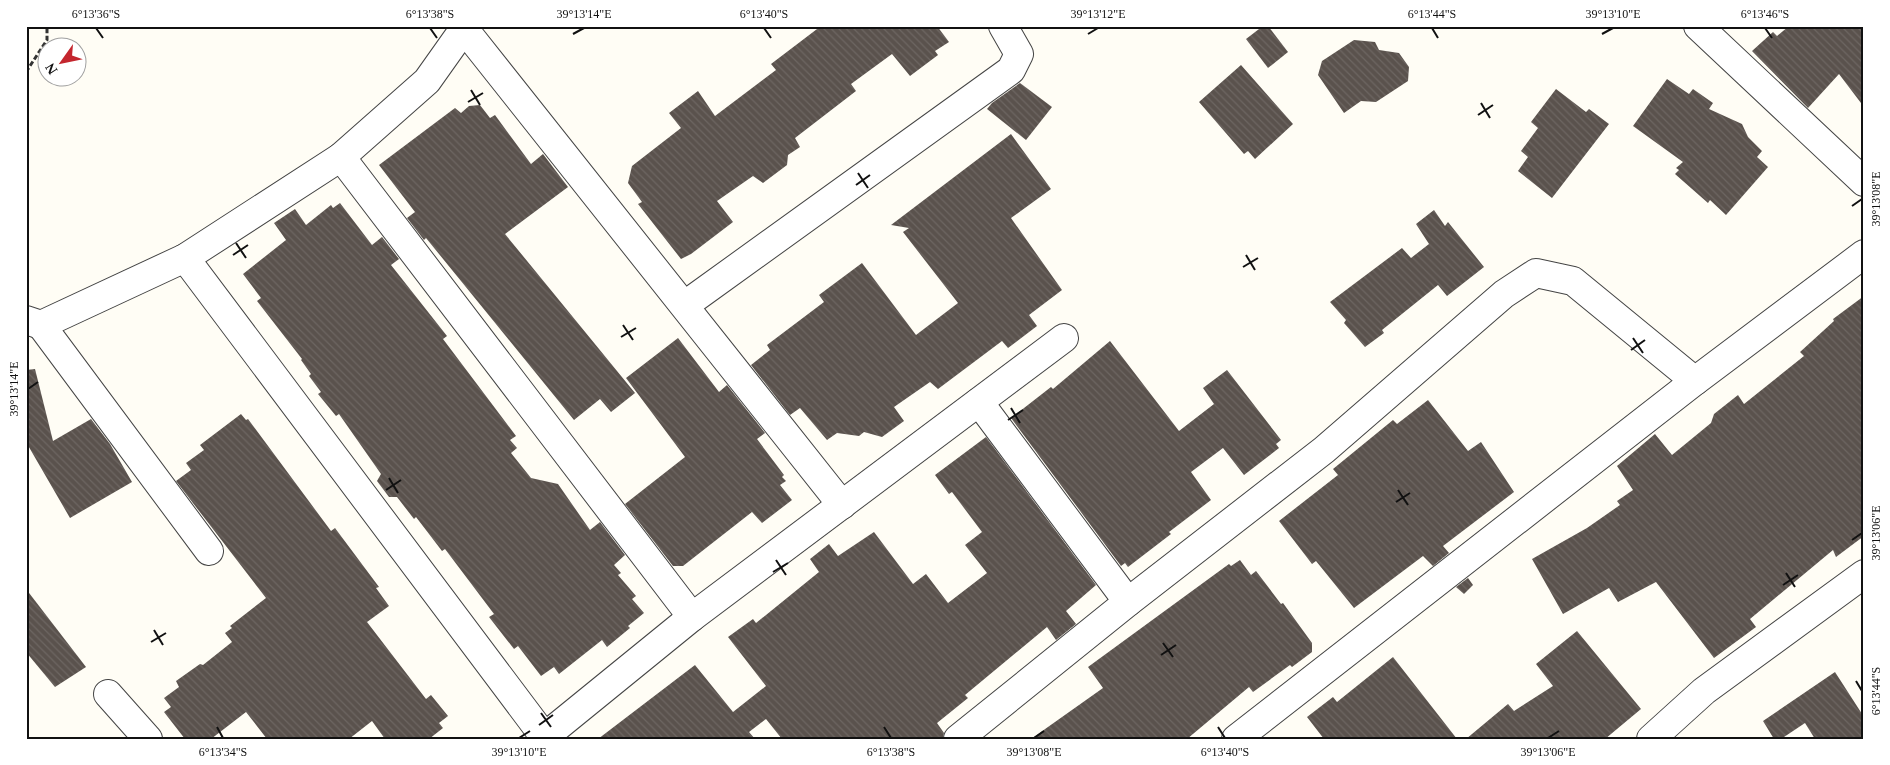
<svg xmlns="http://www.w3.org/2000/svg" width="1890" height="765" font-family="Georgia,serif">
<defs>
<pattern id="building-back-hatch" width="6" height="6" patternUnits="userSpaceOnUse" patternTransform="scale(1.25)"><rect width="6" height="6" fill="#5a524d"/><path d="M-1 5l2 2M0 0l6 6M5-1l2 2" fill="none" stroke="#6d6662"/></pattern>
</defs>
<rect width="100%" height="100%" fill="#fffdf5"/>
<g fill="url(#building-back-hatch)">
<polygon points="821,26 937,26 949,42 935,51 938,55 910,76 892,54 851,84 856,91 795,138 800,147 788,155 787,165 763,183 753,176 717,201 733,222 691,254 681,259 638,204 642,202 628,183 632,166 681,128 669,113 698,91 715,116 776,70 771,64"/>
<polygon points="1263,26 1268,26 1288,52 1268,68 1246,39"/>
<polygon points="1789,26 1864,26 1864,107 1839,74 1808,108 1752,51 1773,32 1777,36"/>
<polygon points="1354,40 1375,42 1379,50 1399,53 1409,67 1408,81 1376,102 1361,101 1344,113 1318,75 1322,61"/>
<polygon points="1241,65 1293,124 1255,159 1248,151 1244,154 1199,102"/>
<polygon points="1667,79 1689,94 1693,89 1713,103 1709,109 1742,124 1748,137 1762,151 1757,157 1768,167 1726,215 1710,200 1708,203 1675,174 1679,170 1676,168 1683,162 1633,126"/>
<polygon points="1020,83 1052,107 1026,140 987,109 992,103"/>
<polygon points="1556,89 1586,112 1589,109 1609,124 1552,198 1518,171 1528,157 1521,151 1538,128 1531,122"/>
<polygon points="480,105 490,118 495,115 531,164 543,154 568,187 505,234 635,393 611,412 600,399 574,420 426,238 424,240 407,218 415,212 379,165 455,108 461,113 469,106"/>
<polygon points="1011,134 1051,189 1011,218 1062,290 1029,315 1037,326 1008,348 1002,341 938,389 930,382 894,407 904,421 882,437 864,432 859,436 837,433 827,440 800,408 790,415 751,365 770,350 767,345 824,302 819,295 862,263 916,335 958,303 903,232 909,228 891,225"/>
<polygon points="340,203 372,245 382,237 399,259 391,265 447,336 443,339 516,436 510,440 517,448 511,453 531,478 558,484 590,530 600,522 625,555 614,565 621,573 618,575 636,596 632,599 644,613 628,626 630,628 607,647 602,640 559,674 554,667 541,676 518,646 514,649 489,617 494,614 445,549 442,551 416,517 414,519 397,497 389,497 377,481 381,474 339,414 336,416 318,394 321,392 309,376 311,374 301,360 302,359 257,301 261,298 243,274 286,240 274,223 295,209 306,225 331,205 333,208"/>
<polygon points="1434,210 1445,226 1448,222 1484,267 1447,296 1438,285 1382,330 1384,333 1365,347 1344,323 1346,320 1330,302 1402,248 1411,258 1429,244 1416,224"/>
<polygon points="1864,296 1864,536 1836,557 1833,550 1750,619 1756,627 1714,658 1656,582 1618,602 1609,588 1563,614 1532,559 1587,528 1620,505 1617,501 1633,490 1617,466 1655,434 1672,455 1711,423 1714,414 1738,395 1744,404 1804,356 1800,352 1834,321 1833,319"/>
<polygon points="678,338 719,392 727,385 765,433 757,439 784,475 782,477 786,481 780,485 792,500 762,523 752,512 683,566 673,566 625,504 685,457 626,378"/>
<polygon points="1110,341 1179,431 1214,404 1203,388 1227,370 1281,440 1276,444 1279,448 1244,475 1223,448 1191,472 1211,500 1169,532 1171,534 1128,567 1125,563 1121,566 1011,418 1051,387 1053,389"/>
<polygon points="35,369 53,441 91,419 110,444 132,482 70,518 26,442 26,370"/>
<polygon points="1428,400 1468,451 1481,442 1514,492 1443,546 1449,553 1433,566 1423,556 1354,608 1316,561 1312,564 1279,521 1338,475 1333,469 1393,420 1397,424"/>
<polygon points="241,414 246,420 248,419 331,531 335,528 379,587 376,588 389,606 367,622 426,699 431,695 448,716 439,723 443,728 429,739 385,739 372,721 349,739 267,739 246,712 211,739 185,739 164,712 171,707 164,698 179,687 176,681 200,664 203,665 232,642 225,633 232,628 230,626 266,598 176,481 191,470 186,463 204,450 200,445"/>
<polygon points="986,437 1096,585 1066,611 1076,624 1056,640 1047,627 965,695 968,698 937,723 944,733 943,739 782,739 766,719 749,732 755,739 598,739 695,665 733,712 766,686 728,637 753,619 756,623 819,572 810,559 829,544 838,556 874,532 913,584 926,574 948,603 987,573 965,545 982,532 952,492 949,494 935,475"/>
<polygon points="1240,560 1251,575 1256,571 1281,604 1283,603 1312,643 1312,652 1292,667 1290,665 1253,692 1249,687 1187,739 1031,739 1103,688 1088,667 1229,564 1231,566"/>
<polygon points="1468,578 1473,585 1464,594 1456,587"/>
<polygon points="26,589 86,667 55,687 26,652"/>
<polygon points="1577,631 1641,709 1605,739 1466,739 1508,704 1514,711 1553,686 1536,664"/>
<polygon points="1393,657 1457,739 1324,739 1307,717 1333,697 1337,702"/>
<polygon points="1835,672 1864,717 1864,739 1815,739 1805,723 1781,739 1774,739 1763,721"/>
</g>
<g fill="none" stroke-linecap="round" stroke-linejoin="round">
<g stroke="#444" stroke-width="30">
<g id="street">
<polyline points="1698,26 1864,182"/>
<polyline points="465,30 842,505"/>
<polyline points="341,157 692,617"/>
<polyline points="185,258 546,739"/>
<polyline points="685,305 1011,70 1019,54 1003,26"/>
<polyline points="26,320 41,325 185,258 341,157 427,81 466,26"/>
<polyline points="41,325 209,551"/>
<polyline points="979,402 1128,602"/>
<polyline points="108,694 148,739"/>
<polyline points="542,739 692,617 1064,338"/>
<polyline points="958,739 1128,602 1324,450 1504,294 1536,273 1573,281 1695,381 1864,254"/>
<polyline points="1236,739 1695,381"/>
<polyline points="1651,739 1704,691 1864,574"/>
</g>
</g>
<polyline stroke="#333" stroke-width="3" stroke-dasharray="5 2.5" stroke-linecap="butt" points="26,72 47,40 47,26"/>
<use href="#street" stroke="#fff" stroke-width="28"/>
</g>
<path fill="none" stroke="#111" stroke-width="2" d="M96 28 103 38M430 28 437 38M764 28 771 38M1432 28 1438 38M1765 28 1772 38M573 34 584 28M1088 34 1098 28M1602 34 1613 28M471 90 480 105M468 102 483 93M1481 103 1490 118M1478 115 1493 105M858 173 868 188M856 185 870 175M1852 206 1862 199M236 243 246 258M233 255 248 245M1246 255 1255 270M1243 267 1258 258M623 325 633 340M621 337 636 328M1633 338 1643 353M1631 350 1645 340M28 389 38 382M1011 408 1020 423M1008 420 1023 410M389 478 398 493M386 490 401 480M1398 490 1408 505M1396 502 1410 493M1852 540 1862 533M776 560 786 575M773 572 788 563M1786 573 1795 587M1783 585 1798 575M154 630 163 645M151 642 166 633M1163 643 1173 657M1161 655 1176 645M1856 681 1862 691M541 713 551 727M539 725 553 715M217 727 223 738M884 727 891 738M1218 727 1225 738M519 738 530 731M1034 738 1044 731M1548 738 1559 731"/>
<rect width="1890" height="765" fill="none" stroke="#ffffff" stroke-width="55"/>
<g transform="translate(62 62) rotate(237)"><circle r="24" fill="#ffffff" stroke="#a0a0a0"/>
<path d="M0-4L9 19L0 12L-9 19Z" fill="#c4262e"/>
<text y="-8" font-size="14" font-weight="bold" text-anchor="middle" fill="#111111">N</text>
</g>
<rect x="28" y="28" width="1834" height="710" fill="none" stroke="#111" stroke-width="2"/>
<g font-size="12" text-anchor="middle" fill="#111">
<text x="96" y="18">6°13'36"S</text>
<text x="430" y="18">6°13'38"S</text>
<text x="584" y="18">39°13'14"E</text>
<text x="764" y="18">6°13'40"S</text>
<text x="1098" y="18">39°13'12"E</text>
<text x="1432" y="18">6°13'44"S</text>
<text x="1613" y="18">39°13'10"E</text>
<text x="1765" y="18">6°13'46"S</text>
<text transform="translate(1876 199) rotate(-90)" y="4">39°13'08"E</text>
<text transform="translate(14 389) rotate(-90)" y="4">39°13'14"E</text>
<text transform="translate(1876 533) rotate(-90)" y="4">39°13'06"E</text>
<text transform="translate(1876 691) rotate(-90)" y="4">6°13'44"S</text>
<text x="223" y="756">6°13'34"S</text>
<text x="519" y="756">39°13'10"E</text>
<text x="891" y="756">6°13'38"S</text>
<text x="1034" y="756">39°13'08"E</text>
<text x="1225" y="756">6°13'40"S</text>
<text x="1548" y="756">39°13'06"E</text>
</g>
</svg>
